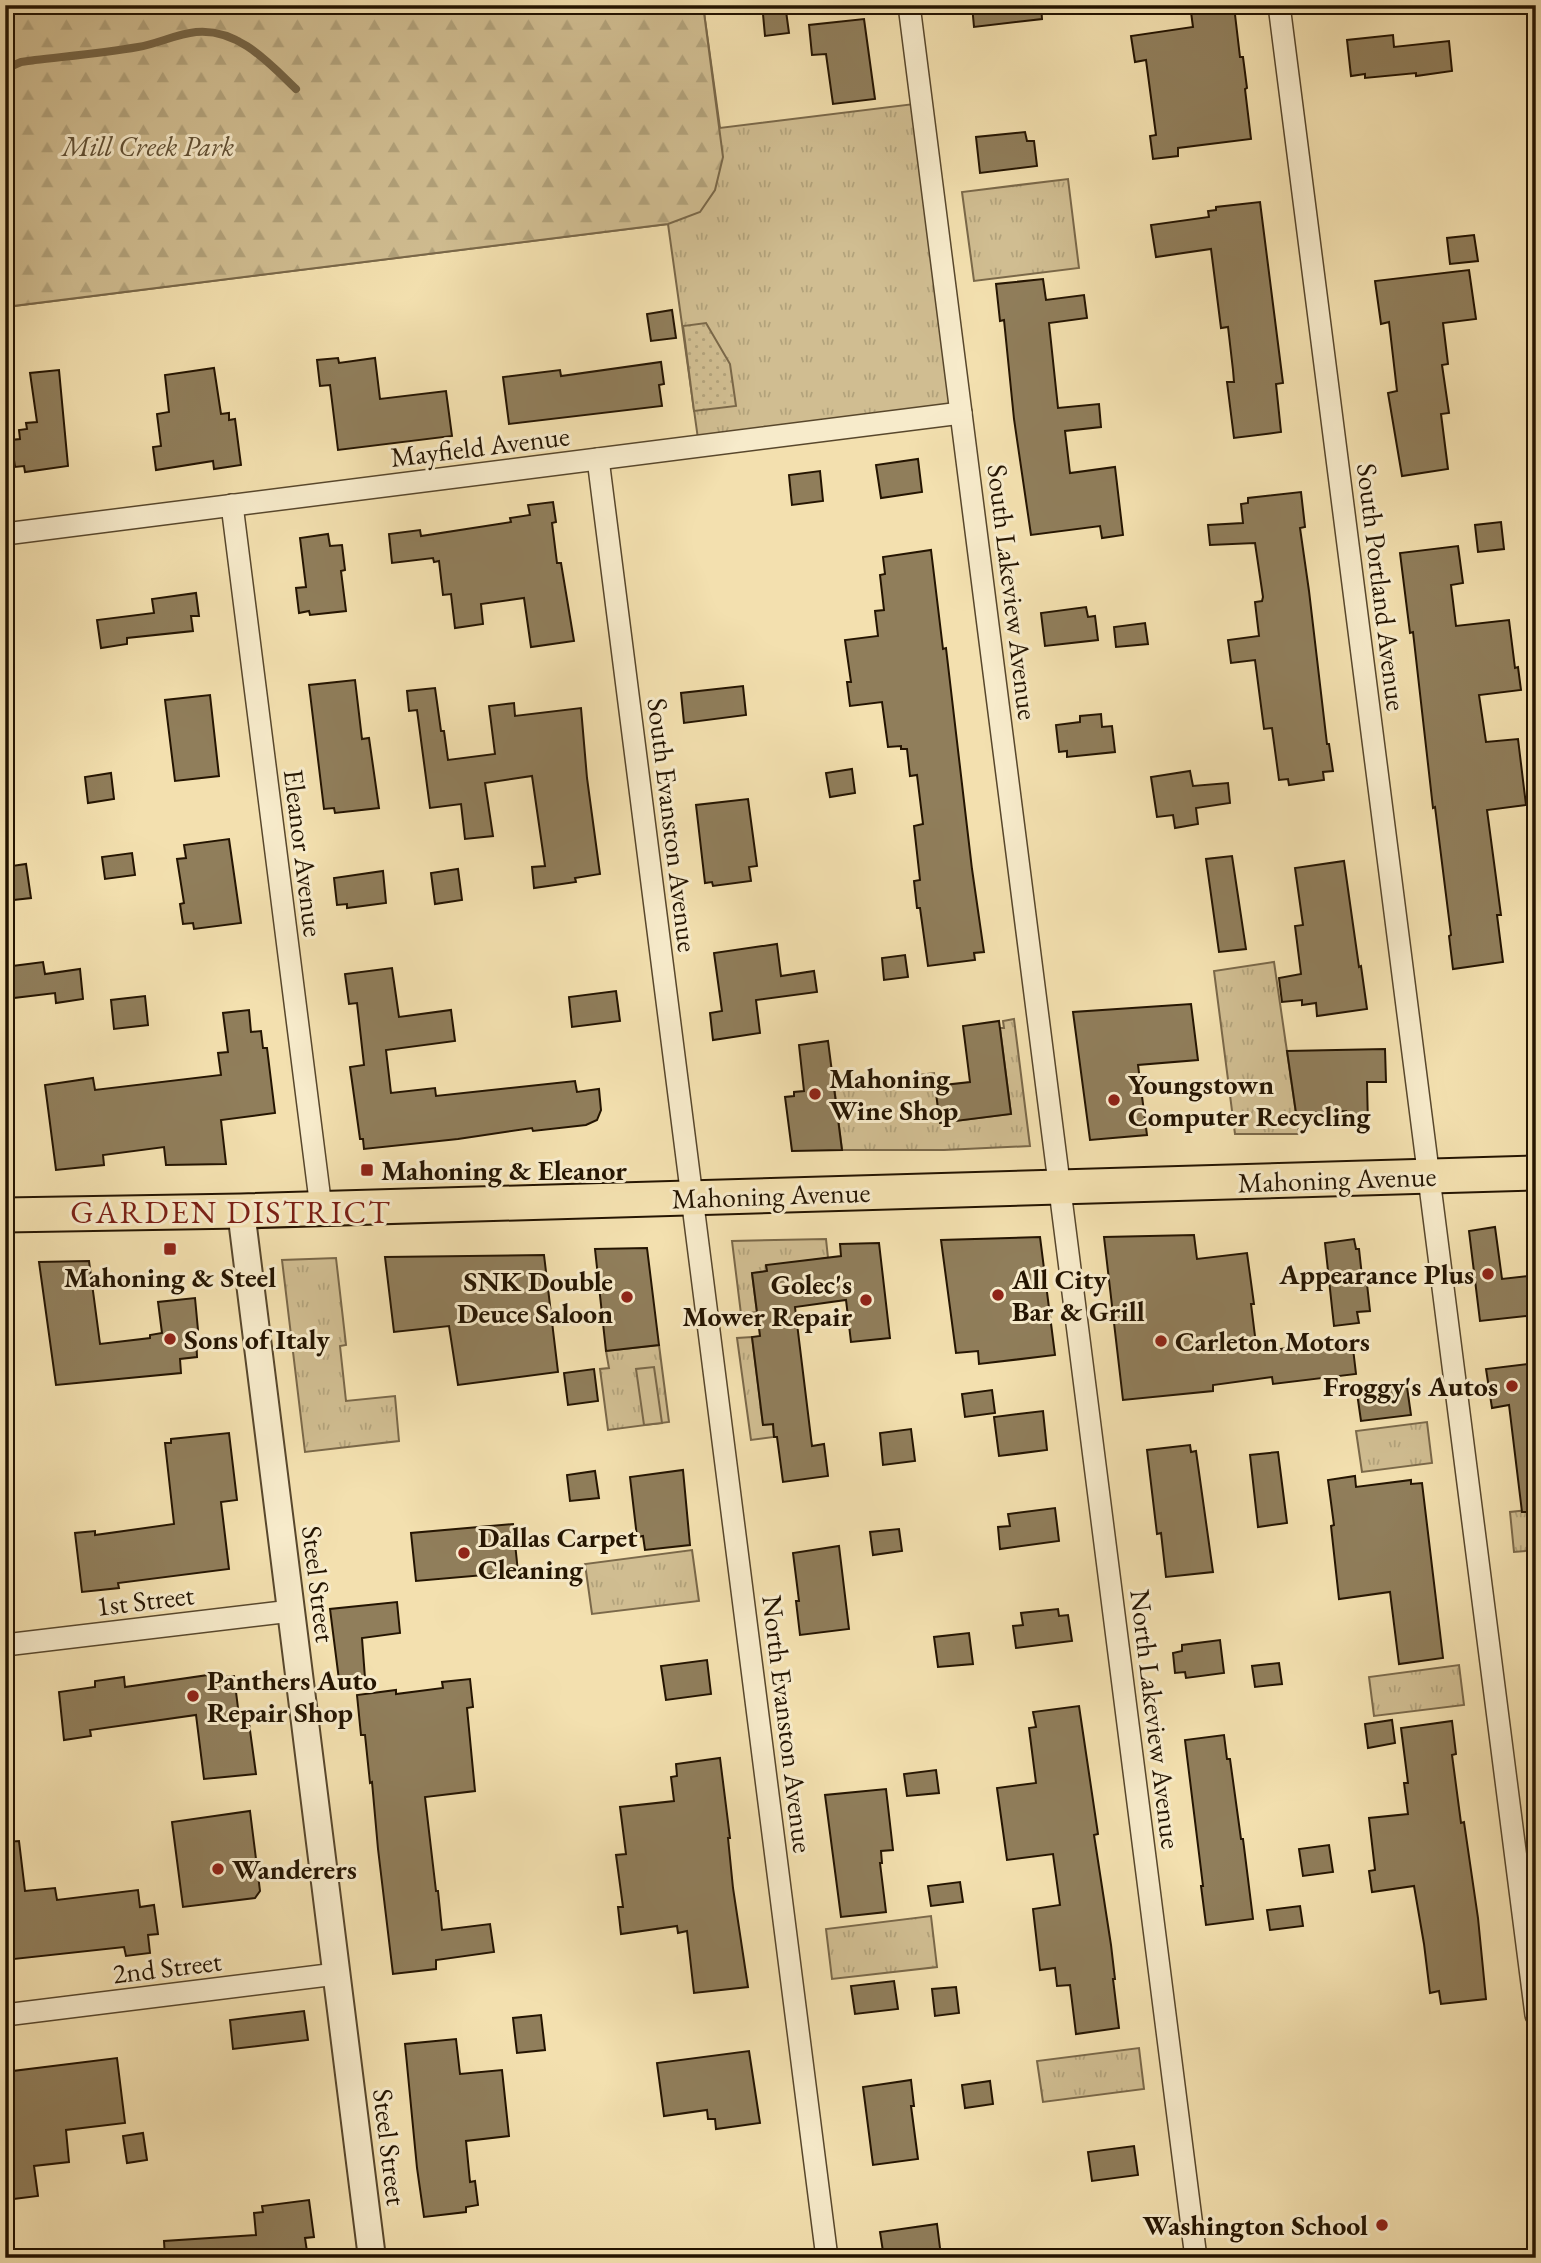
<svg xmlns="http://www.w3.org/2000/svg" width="1541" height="2263" font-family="'EB Garamond',serif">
<defs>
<pattern id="grass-tufts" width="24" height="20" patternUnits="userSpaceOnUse" patternTransform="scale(1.75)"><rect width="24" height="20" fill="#d0bd91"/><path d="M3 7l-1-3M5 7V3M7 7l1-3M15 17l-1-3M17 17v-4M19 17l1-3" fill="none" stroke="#b2a27b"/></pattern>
<pattern id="forest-firs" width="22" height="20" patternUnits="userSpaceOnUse" patternTransform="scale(1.75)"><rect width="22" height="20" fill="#d0bd91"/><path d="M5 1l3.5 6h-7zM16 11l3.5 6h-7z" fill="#b2a27b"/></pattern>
<pattern id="garden-dots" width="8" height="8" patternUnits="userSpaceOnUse" patternTransform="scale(1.75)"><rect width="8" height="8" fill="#d0bd91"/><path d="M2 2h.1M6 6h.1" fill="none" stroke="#b2a27b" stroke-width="1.8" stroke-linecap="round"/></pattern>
</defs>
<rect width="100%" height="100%" fill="#f3e0af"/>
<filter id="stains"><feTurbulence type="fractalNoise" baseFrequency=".00286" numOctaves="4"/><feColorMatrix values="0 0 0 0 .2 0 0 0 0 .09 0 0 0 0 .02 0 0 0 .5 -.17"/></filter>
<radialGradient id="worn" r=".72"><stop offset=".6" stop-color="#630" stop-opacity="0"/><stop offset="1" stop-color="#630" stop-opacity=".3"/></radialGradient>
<g fill="url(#grass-tufts)" stroke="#7a6849" stroke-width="2">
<polygon points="5,5 703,5 720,128 922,103 961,413 699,446 668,224 5,307"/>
<polygon points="1068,179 1079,268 974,281 962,192"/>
<polygon points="1274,962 1299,1134 1235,1134 1214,971"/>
<polygon points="1014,1019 1030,1146 944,1150 842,1150 834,1085 934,1073 940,1123 1011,1114 1000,1028 1004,1028 1003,1021"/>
<polygon points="826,1239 828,1258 766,1266 767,1271 752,1273 757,1312 741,1314 732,1241"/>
<polygon points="336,1258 346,1345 340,1346 346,1401 395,1396 399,1441 305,1452 282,1260"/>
<polygon points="752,1337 763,1425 773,1424 774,1437 751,1440 737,1338"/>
<polygon points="659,1345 669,1422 608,1430 600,1369 609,1368 606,1351"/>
<polygon points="1427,1422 1432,1463 1362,1472 1356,1431"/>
<polygon points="1536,1509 1536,1550 1514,1552 1510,1512"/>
<polygon points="692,1550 699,1601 592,1614 585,1564"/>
<polygon points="1459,1665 1464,1705 1374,1716 1369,1677"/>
<polygon points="931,1916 937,1967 832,1979 826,1929"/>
<polygon points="1139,2048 1144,2089 1043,2102 1037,2061"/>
</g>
<polygon fill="url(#forest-firs)" stroke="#7a6849" stroke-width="2" points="5,5 703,5 723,157 715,190 700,212 668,224 5,307"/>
<polygon fill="url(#garden-dots)" stroke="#7a6849" stroke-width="2" points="706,323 730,364 736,406 694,411 683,326"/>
<polygon fill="#d0bd91" stroke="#7a6849" stroke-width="2" points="654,1367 662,1423 644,1425 636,1369"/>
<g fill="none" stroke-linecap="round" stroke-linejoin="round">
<path stroke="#766546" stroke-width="8" d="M5 69 21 62 35 60C69 56 104 53 138 47 157 44 176 34 196 32 238 28 269 63 296 89"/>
</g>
<g fill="#907e5b" stroke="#241401" stroke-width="2">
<polygon points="972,5 1041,5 1042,19 974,27"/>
<polygon points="1234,6 1240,57 1243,57 1247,88 1245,89 1251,139 1178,148 1178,156 1153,159 1150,136 1156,135 1146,60 1135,62 1131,36 1193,27 1191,12"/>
<polygon points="786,11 789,33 765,36 763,14"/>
<polygon points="864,19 875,99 833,104 826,54 812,55 809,25"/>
<polygon points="1393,35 1394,47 1449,41 1452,71 1416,76 1416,73 1365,78 1365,74 1351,76 1347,40"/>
<polygon points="1025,132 1027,141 1034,141 1037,166 980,173 976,137"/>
<polygon points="1260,202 1283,383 1276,384 1281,432 1234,438 1227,382 1234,382 1233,370 1228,327 1221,328 1211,249 1156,257 1151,225 1209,217 1208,211 1216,210 1216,207"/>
<polygon points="1474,235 1478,261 1450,264 1447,238"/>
<polygon points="1469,270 1476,319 1443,323 1448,364 1442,365 1449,413 1441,414 1448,469 1402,476 1388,393 1397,391 1389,322 1381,324 1375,281"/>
<polygon points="1043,279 1046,300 1084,295 1087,318 1049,323 1058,408 1099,404 1101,427 1065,431 1070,473 1115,467 1123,535 1102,538 1100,526 1031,535 1014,419 1004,320 1000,321 996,284"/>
<polygon points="672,310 676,338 651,341 647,314"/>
<polygon points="338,358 339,363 375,358 380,399 446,391 452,436 338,450 330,385 320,386 317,360"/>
<polygon points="661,362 664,384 659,385 662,406 509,424 503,377 560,370 561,376"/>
<polygon points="214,368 221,414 229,413 229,420 235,419 241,465 214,469 213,461 156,470 153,447 161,446 157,414 169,412 165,375"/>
<polygon points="59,370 68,466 25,472 24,466 15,467 11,440 20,439 19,430 27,429 26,423 37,422 30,373"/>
<polygon points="918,459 922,492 881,498 876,465"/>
<polygon points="820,471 823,501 792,505 789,475"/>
<polygon points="1301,492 1305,527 1300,528 1309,591 1327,744 1329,744 1333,771 1323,772 1324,780 1289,785 1288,779 1279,780 1272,728 1264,729 1255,660 1231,663 1228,640 1259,636 1255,602 1262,601 1263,597 1255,543 1210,545 1208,525 1243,523 1241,504 1248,503 1248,498"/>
<polygon points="553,502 556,522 552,523 557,563 561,563 574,641 531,647 524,598 481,604 483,624 455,628 451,594 443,595 439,561 434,562 433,558 392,563 389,534 420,530 421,536 511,522 510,518 530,515 528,505"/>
<polygon points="1501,522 1504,549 1478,552 1475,525"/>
<polygon points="328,534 330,546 342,545 345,570 341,571 346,611 310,615 309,611 299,613 296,588 306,587 300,538"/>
<polygon points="1458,546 1463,583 1451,585 1456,626 1509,620 1515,668 1518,667 1521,690 1479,695 1486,742 1518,739 1526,805 1487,810 1501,915 1497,915 1503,962 1453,969 1449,936 1451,935 1435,807 1433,808 1413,632 1410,633 1400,553"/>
<polygon points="931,550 943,649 946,648 972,869 984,952 974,953 975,960 928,966 920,908 917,908 914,881 920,880 914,826 923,824 917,775 910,776 907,749 901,749 901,746 888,747 882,702 850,706 847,682 851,682 845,640 878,636 875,611 884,610 880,575 885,574 883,557"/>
<polygon points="196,593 199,616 191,616 193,631 127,638 127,644 101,648 97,620 154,613 152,599"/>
<polygon points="1086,607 1088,617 1095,616 1098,640 1045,646 1041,613"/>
<polygon points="1145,623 1148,644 1116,647 1114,627"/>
<polygon points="355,680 362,739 369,738 379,808 335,813 334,808 324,809 309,685"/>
<polygon points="743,686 746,715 684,723 681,693"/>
<polygon points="435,688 441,731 444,731 448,760 495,754 489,706 514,703 515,716 581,708 587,778 600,874 575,878 576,882 534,888 532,867 545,866 532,776 485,783 493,836 465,839 461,804 430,808 417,710 409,711 407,691"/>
<polygon points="210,695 219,776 175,781 165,700"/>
<polygon points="1101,714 1102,727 1112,726 1115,752 1067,757 1067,751 1059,752 1056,725 1080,722 1080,716"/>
<polygon points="852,769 855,793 830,797 826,773"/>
<polygon points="1190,771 1193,786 1228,783 1230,803 1196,808 1198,824 1175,828 1173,815 1157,817 1151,777"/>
<polygon points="111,773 114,799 88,803 85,777"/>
<polygon points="748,799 757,866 749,867 751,881 713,886 712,882 705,883 696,805"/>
<polygon points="229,839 241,923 194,929 193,923 183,924 180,904 184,903 177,859 186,858 184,845"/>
<polygon points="132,853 135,875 105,879 102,857"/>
<polygon points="1232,856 1246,949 1219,952 1206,859"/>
<polygon points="1344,861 1359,967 1361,966 1367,1009 1317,1016 1316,1003 1302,1005 1302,1000 1282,1002 1279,978 1301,974 1295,926 1303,925 1295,868"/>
<polygon points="26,864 31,898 5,901 5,867"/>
<polygon points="458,869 462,900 435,904 431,873"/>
<polygon points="383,871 386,903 347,908 347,904 337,905 334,878"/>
<polygon points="777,944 781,976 814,971 817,992 756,1000 760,1033 713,1040 710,1013 722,1011 714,953"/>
<polygon points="905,955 908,977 884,980 882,958"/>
<polygon points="43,962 45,974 80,969 83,999 56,1003 55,993 5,999 5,967"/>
<polygon points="392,968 399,1017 451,1010 455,1041 386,1050 391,1093 435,1088 436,1096 575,1081 577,1092 599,1089 601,1110 597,1120 586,1125 533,1131 532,1128 458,1139 364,1149 363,1139 360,1139 350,1067 364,1065 357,1003 349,1004 345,974"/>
<polygon points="616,991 620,1021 572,1027 569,997"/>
<polygon points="145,996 148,1025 114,1029 111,1000"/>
<polygon points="1191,1004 1198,1060 1138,1065 1147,1135 1090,1140 1073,1012"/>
<polygon points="249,1010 251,1032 261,1031 263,1048 267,1048 275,1113 221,1120 226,1164 166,1165 164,1147 103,1155 104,1165 56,1170 45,1085 93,1078 95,1090 221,1075 218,1053 228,1052 223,1013"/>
<polygon points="999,1021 1011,1114 940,1123 935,1086 970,1082 963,1026"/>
<polygon points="828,1041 842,1150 792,1151 785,1097 794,1096 794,1092 804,1091 799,1045"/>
<polygon points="1385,1049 1386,1082 1367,1082 1368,1126 1346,1126 1346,1111 1296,1113 1287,1051"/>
<polygon points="1495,1227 1502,1279 1536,1275 1536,1315 1480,1321 1469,1231"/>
<polygon points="1194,1235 1197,1259 1247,1253 1254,1304 1251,1304 1257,1352 1352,1340 1356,1374 1273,1384 1272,1377 1213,1385 1213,1391 1123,1400 1104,1237"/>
<polygon points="1040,1237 1055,1355 979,1364 978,1351 956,1353 941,1240"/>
<polygon points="1354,1239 1356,1249 1359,1249 1363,1285 1367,1284 1370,1311 1357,1312 1359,1323 1334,1326 1325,1243"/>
<polygon points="879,1243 890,1338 851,1342 846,1300 795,1307 812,1446 824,1444 828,1476 783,1482 777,1437 774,1437 773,1424 763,1425 752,1337 760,1336 752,1273 767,1271 766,1265 841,1256 840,1244"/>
<polygon points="647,1248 659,1345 606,1351 595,1249"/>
<polygon points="544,1255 558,1372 458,1385 449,1326 394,1332 385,1257"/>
<polygon points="89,1261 100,1344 150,1338 150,1335 162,1333 158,1302 195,1298 198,1330 196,1330 197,1357 180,1359 181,1373 56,1385 39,1262"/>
<polygon points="1536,1363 1536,1512 1522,1512 1509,1405 1492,1408 1486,1369"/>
<polygon points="594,1369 598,1401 568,1405 564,1373"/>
<polygon points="1407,1387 1411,1415 1361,1421 1357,1393"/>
<polygon points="992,1390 995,1413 965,1417 962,1394"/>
<polygon points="1043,1411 1047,1450 999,1456 994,1417"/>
<polygon points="911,1429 915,1461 883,1465 880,1433"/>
<polygon points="229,1433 237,1500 221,1502 229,1569 118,1583 119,1588 82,1592 75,1533 95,1531 95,1535 174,1524 165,1443 171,1443 171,1439"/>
<polygon points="1190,1445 1191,1452 1196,1451 1213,1572 1166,1577 1161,1533 1157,1534 1147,1450"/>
<polygon points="1278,1452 1287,1523 1258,1527 1250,1455"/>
<polygon points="683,1470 690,1545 645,1550 643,1536 637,1537 630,1477"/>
<polygon points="595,1471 599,1498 570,1501 567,1475"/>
<polygon points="1355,1476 1356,1487 1411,1480 1411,1484 1422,1483 1443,1658 1399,1664 1390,1592 1339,1599 1331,1526 1334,1525 1328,1480"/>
<polygon points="1055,1508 1059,1541 1000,1549 998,1527 1010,1526 1008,1514"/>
<polygon points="513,1524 518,1572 416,1581 411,1533"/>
<polygon points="899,1529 902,1551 873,1555 870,1532"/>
<polygon points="839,1546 849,1629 800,1635 796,1601 799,1601 793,1553"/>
<polygon points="397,1602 400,1633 362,1638 365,1678 339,1680 330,1609"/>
<polygon points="1058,1609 1059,1616 1068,1615 1072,1641 1016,1648 1013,1626 1023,1625 1021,1613"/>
<polygon points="969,1633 973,1664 938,1667 934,1637"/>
<polygon points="1220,1640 1224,1673 1186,1678 1185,1672 1175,1673 1173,1653 1182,1651 1182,1645"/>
<polygon points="707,1660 711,1694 666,1700 661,1666"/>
<polygon points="1279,1663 1282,1684 1255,1687 1252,1666"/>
<polygon points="215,1674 215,1678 234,1676 240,1724 249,1723 256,1774 204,1779 196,1715 90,1730 91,1736 64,1740 59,1692 95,1687 95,1681 124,1677 125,1687"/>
<polygon points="470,1679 473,1707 467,1708 475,1791 425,1797 436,1891 438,1891 442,1930 490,1924 494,1952 436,1960 436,1969 393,1974 378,1849 372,1782 370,1783 365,1735 361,1735 357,1695 396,1690 396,1694 443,1688 442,1682"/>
<polygon points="1079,1706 1098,1834 1094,1835 1111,1945 1115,1979 1113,1979 1119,2028 1076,2034 1070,1985 1057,1986 1055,1968 1040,1970 1033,1909 1060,1905 1053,1854 1007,1860 997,1788 1036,1783 1029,1728 1036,1727 1033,1712"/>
<polygon points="1392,1720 1395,1743 1368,1748 1365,1724"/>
<polygon points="1452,1721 1456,1754 1452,1755 1461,1823 1464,1822 1478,1918 1486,1999 1441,2004 1439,1991 1430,1993 1424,1944 1414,1886 1372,1892 1369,1871 1375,1870 1369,1818 1408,1814 1404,1783 1408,1783 1401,1728"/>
<polygon points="1224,1735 1227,1759 1230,1759 1241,1839 1243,1839 1253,1919 1206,1925 1201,1886 1203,1886 1185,1740"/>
<polygon points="720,1758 730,1838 728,1838 733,1888 748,1987 694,1993 687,1931 678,1933 677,1926 621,1934 618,1907 623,1907 616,1855 626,1854 620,1807 674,1801 671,1777 677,1776 676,1764"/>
<polygon points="936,1770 939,1793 907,1796 904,1774"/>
<polygon points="886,1789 893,1850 881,1851 882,1863 880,1863 886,1912 841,1917 825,1795"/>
<polygon points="250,1811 260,1891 255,1898 183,1907 172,1822"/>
<polygon points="19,1841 25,1891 55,1888 57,1900 138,1890 140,1907 154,1905 158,1934 148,1935 150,1953 126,1956 124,1947 5,1960 5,1842"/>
<polygon points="1329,1845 1333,1872 1303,1876 1299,1849"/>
<polygon points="960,1882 963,1902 931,1906 928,1886"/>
<polygon points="1300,1906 1303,1926 1270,1930 1267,1910"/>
<polygon points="894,1981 898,2009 855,2014 851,1986"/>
<polygon points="956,1987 959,2013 935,2016 932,1989"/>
<polygon points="304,2011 308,2040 233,2049 230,2020"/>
<polygon points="541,2015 545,2050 517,2053 513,2018"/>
<polygon points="456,2039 460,2074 502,2070 509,2136 466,2141 470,2182 475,2181 478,2205 466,2207 466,2212 424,2217 417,2168 405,2044"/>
<polygon points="749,2051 760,2123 716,2129 715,2119 708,2119 707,2110 664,2116 657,2063"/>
<polygon points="117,2058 125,2123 66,2130 69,2162 34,2166 38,2196 5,2200 5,2072"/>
<polygon points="911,2080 914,2106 911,2106 918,2159 873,2165 863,2087"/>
<polygon points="990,2081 993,2104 965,2108 962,2085"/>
<polygon points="143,2133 147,2160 127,2163 123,2136"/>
<polygon points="1134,2146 1138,2175 1092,2181 1088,2152"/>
<polygon points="309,2200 314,2237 305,2238 308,2258 165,2258 164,2241 256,2235 254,2213 263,2212 262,2206"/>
<polygon points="937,2224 941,2256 884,2258 880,2232"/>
</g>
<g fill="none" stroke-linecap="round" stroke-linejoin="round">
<g stroke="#58472c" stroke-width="24">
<g id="minor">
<polyline points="909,5 1196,2258"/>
<polyline points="1279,5 1536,2015"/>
<polyline points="598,459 827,2258"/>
<polyline points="232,505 321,1208"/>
<polyline points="5,534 961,413"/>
<polyline points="5,1645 291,1611"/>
<polyline points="5,2015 336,1974"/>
</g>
</g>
<g stroke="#58472c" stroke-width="30">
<polyline id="tertiary" points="241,1211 372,2258"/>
</g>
<g stroke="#241401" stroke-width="37">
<polyline id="primary" points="5,1215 241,1211 1536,1173"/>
</g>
<use href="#minor" stroke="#f7ebcb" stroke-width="21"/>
<use href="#tertiary" stroke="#f7ebcb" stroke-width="26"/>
<use href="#primary" stroke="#f3e0af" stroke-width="33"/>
</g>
<g fill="#8f2418" stroke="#f7ebcb" stroke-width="2.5">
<circle cx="815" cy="1094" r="7"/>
<circle cx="1114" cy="1100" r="7"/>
<rect x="360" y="1163" width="14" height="14" rx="3.5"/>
<rect x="163" y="1242" width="14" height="14" rx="3.5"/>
<circle cx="1488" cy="1274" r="7"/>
<circle cx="998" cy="1295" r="7"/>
<circle cx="627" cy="1297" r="7"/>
<circle cx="866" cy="1300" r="7"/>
<circle cx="170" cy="1339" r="7"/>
<circle cx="1161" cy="1341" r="7"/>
<circle cx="1512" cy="1386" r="7"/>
<circle cx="464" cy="1553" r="7"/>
<circle cx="193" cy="1696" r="7"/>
<circle cx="218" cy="1869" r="7"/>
<circle cx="1382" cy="2225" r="7"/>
</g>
<g text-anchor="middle" stroke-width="6" stroke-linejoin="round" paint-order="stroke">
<g font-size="28" font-style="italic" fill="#604f33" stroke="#f7ebcb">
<text x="148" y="156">Mill Creek Park</text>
</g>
<g font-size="28" fill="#241401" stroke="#f7ebcb">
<text transform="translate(480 446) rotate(-7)" y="10">Mayfield Avenue</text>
<text transform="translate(1382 587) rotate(83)" y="10">South Portland Avenue</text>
<text transform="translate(1013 592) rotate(83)" y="10">South Lakeview Avenue</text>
<text transform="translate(673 825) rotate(83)" y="10">South Evanston Avenue</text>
<text transform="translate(304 853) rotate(83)" y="10">Eleanor Avenue</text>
<text transform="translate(1337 1179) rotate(-2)" y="10">Mahoning Avenue</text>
<text transform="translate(771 1195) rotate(-2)" y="10">Mahoning Avenue</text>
<text transform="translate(319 1584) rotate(83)" y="10">Steel Street</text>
<text transform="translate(145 1600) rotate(-7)" y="10">1st Street</text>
<text transform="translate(1156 1719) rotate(83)" y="10">North Lakeview Avenue</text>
<text transform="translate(788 1724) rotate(83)" y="10">North Evanston Avenue</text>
<text transform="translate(167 1967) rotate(-7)" y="10">2nd Street</text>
<text transform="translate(390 2147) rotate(83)" y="10">Steel Street</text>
</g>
<g font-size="28" font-weight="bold" fill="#241401" stroke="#f7ebcb" text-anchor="start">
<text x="829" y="1088">Mahoning<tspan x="829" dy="32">Wine Shop</tspan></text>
<text x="1128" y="1094">Youngstown<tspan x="1128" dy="32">Computer Recycling</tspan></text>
<text x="381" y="1180">Mahoning &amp; Eleanor</text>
<text x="1474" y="1284" text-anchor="end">Appearance Plus</text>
<text x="170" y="1287" text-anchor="middle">Mahoning &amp; Steel</text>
<text x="1012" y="1289">All City<tspan x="1012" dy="32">Bar &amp; Grill</tspan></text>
<text x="613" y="1291" text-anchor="end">SNK Double<tspan x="613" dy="32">Deuce Saloon</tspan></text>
<text x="852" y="1294" text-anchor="end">Golec's<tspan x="852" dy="32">Mower Repair</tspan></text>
<text x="184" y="1349">Sons of Italy</text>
<text x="1175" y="1351">Carleton Motors</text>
<text x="1498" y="1396" text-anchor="end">Froggy's Autos</text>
<text x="478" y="1547">Dallas Carpet<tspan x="478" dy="32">Cleaning</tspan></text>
<text x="207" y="1690">Panthers Auto<tspan x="207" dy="32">Repair Shop</tspan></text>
<text x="232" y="1879">Wanderers</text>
<text x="1368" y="2235" text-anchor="end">Washington School</text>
</g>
<g font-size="32" letter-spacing="2" fill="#7a1f14" stroke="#f7ebcb">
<text x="231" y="1223">GARDEN DISTRICT</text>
</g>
</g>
<rect width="1541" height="2263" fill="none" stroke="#f3e0af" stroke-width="28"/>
<rect x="7" y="7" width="1527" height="2249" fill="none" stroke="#241401" stroke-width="3.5"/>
<rect x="14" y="14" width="1513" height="2235" fill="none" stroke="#241401" stroke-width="2"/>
<rect width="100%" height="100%" filter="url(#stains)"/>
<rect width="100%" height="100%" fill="url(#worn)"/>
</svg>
